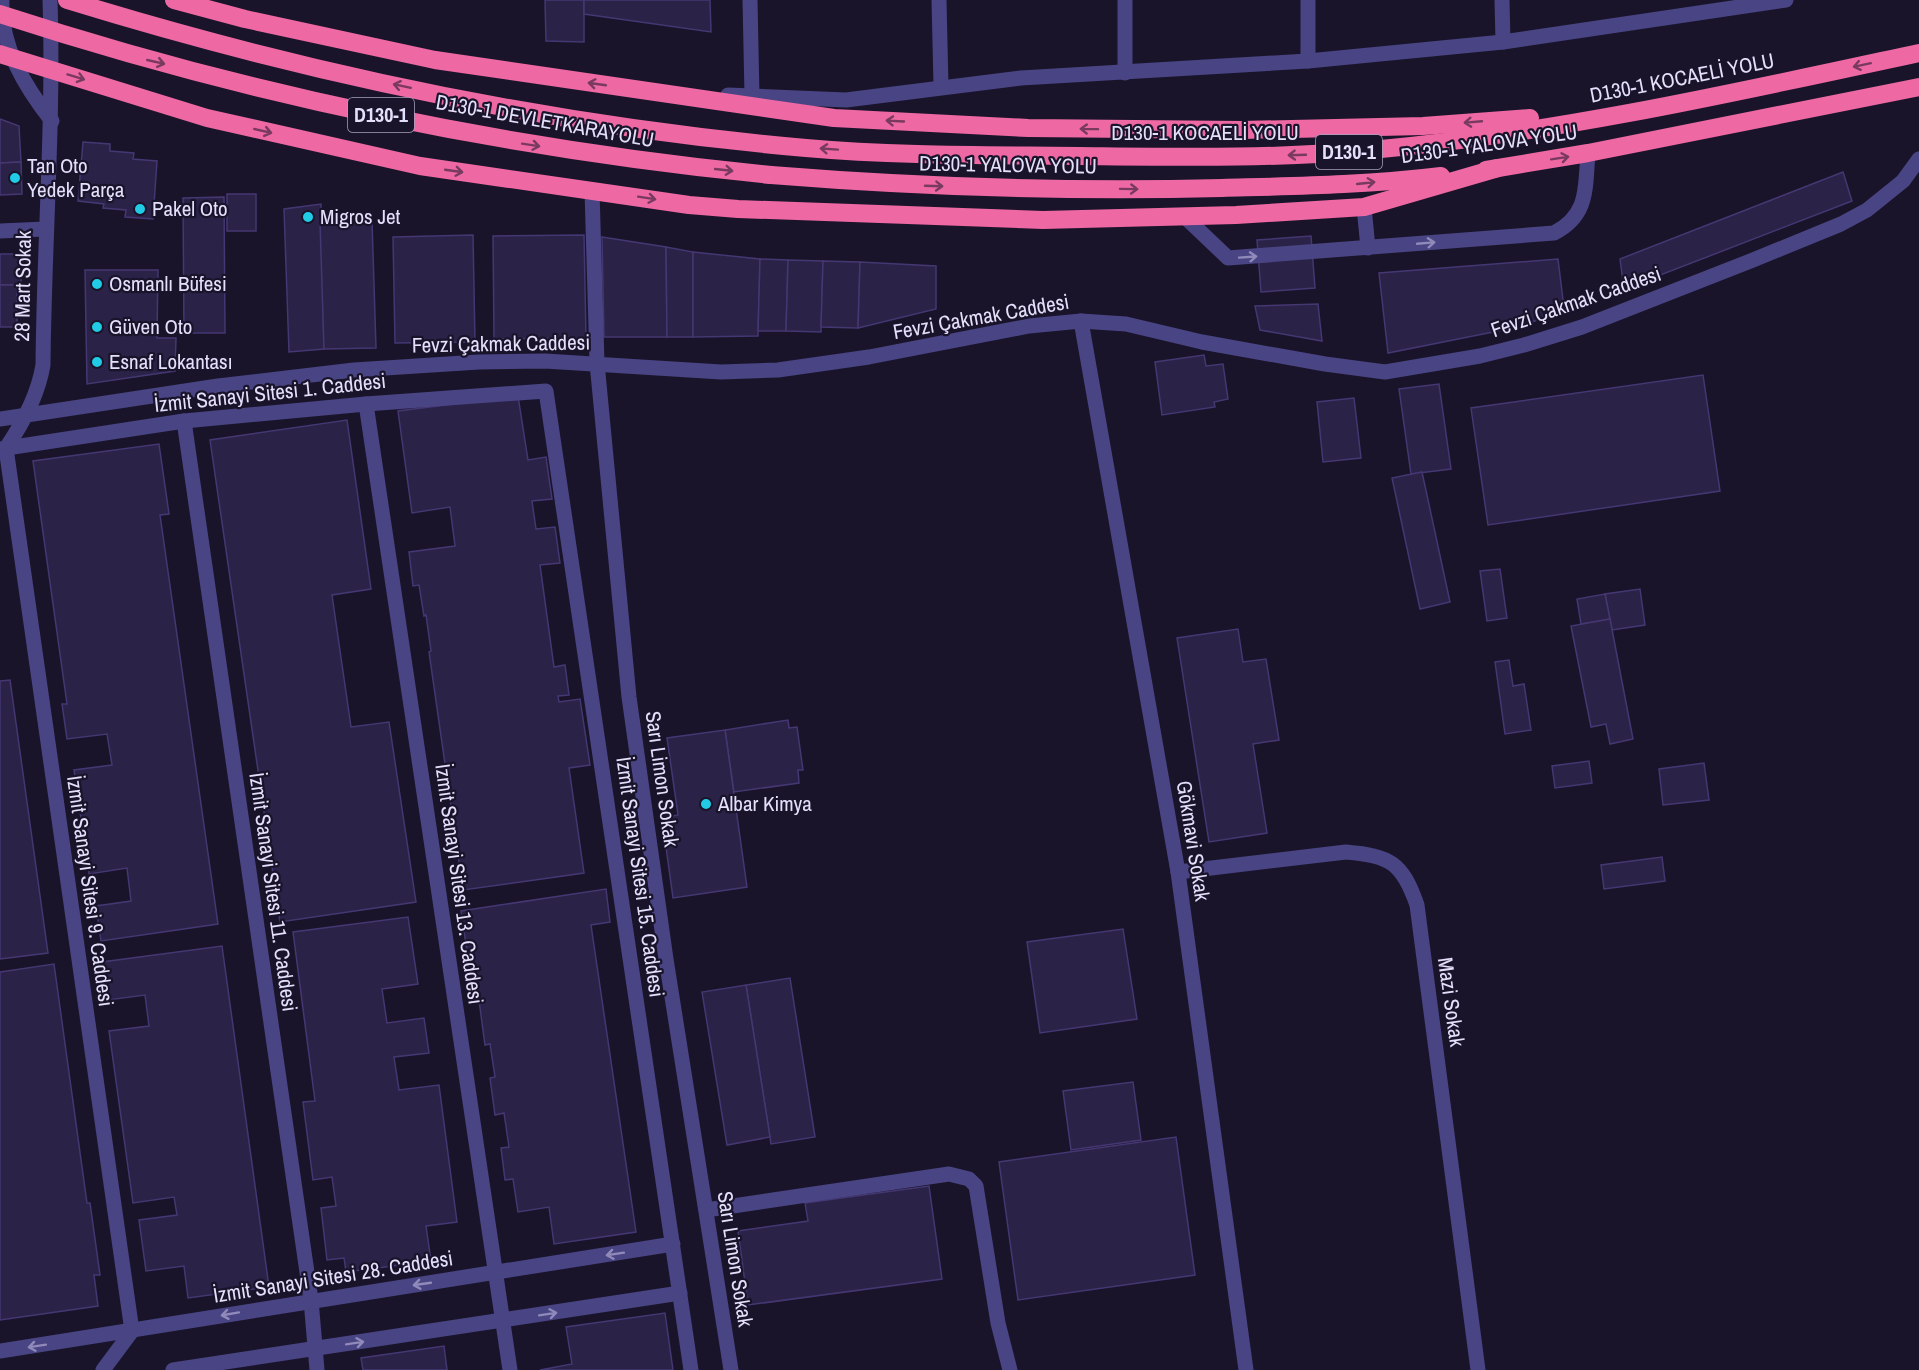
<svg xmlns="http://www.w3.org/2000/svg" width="1919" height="1370" font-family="'Archivo Narrow',sans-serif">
<rect width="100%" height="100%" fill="#19142a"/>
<g fill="#2b2248" stroke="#453772" stroke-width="1.5">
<polygon points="545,0 584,0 584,42 546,41"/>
<polygon points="584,0 710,0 711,32 584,14"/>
<polygon points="0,119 19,126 21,162 0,163"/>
<polygon points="83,142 110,144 110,151 134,153 133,159 157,161 153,219 125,217 126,210 103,208 104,204 78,201"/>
<polygon points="21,162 22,194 0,195 0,163"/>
<polygon points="1843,172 1852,201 1624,289 1620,259"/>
<rect x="227" y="194" width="29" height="37"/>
<polygon points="224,197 225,333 184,333 183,198"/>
<polygon points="321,204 324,349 289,352 284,209"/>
<polygon points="372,221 376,348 324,349 320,222"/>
<polygon points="473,235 475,342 395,343 393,237"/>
<polygon points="584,235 586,338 494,339 493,236"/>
<polygon points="1311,236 1315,288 1261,292 1257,240"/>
<polygon points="602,237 666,247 667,337 604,337"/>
<polygon points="666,247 693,252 693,337 667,337"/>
<polygon points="693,252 760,259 758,336 693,337"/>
<rect x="0" y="254" width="21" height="31"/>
<polygon points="760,259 788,260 786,331 758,331"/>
<polygon points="1558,259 1564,308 1523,326 1388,353 1379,273"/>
<polygon points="788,260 823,261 821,332 786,331"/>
<polygon points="823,261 860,262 858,328 821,327"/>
<polygon points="860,262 936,266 936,309 858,328"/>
<polygon points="85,270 158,270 157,338 176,338 175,371 87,384"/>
<rect x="0" y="285" width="17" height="42"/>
<polygon points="1318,304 1322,341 1260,330 1255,306"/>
<polygon points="1204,355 1206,366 1223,364 1228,399 1214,402 1215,407 1162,415 1155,362"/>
<polygon points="1703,375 1720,491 1488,525 1471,408"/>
<polygon points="1439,384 1451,469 1411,474 1399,389"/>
<polygon points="518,396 528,460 546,457 552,499 532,501 536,529 555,527 560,563 540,565 554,667 565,665 569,695 558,696 559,702 580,699 590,765 569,768 584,873 463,890 429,652 431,651 426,615 424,616 419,585 413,586 409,552 455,546 450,507 412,513 398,411"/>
<polygon points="1354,398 1361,458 1323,462 1317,402"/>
<polygon points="347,420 371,589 332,595 351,727 389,722 416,902 280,922 210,440"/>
<polygon points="159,444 169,514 160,515 218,924 101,941 96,906 131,901 127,868 89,874 74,770 112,765 107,734 67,739 62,704 67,704 33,461"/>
<polygon points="1422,472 1450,602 1420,609 1392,478"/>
<polygon points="1500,569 1507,618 1487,621 1480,571"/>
<polygon points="1640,589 1645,625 1612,630 1605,594"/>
<polygon points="1605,594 1610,619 1581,624 1577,599"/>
<polygon points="1610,619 1633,739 1610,744 1606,724 1591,727 1571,626"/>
<polygon points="1238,629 1243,662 1266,659 1279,740 1253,744 1267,833 1209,842 1177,638"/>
<polygon points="1509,660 1513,686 1524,684 1531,730 1505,734 1495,662"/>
<polygon points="10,680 48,953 0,959 0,681"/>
<polygon points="788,720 789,728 797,727 803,770 798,770 799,783 734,792 725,730"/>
<polygon points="725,730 747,887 673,898 662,818 678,815 667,738"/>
<polygon points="1589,761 1592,783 1555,788 1552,766"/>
<polygon points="1704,763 1709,800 1663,805 1659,769"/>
<polygon points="1662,857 1665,881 1604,889 1601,865"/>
<polygon points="606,889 610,922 591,925 636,1232 554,1244 549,1207 518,1212 513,1179 505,1180 501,1148 509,1147 504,1113 495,1115 490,1078 495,1077 490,1044 485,1045 476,978 471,978 461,911"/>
<polygon points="408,917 418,984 382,989 387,1023 424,1018 429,1053 394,1057 399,1090 439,1085 457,1222 426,1226 431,1261 346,1272 344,1258 327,1260 321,1208 336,1206 332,1177 313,1180 303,1102 315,1101 293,932"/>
<polygon points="1123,929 1137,1019 1040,1033 1027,942"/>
<polygon points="222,946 269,1287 188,1298 184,1266 146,1271 139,1220 177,1215 174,1197 133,1203 109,1031 149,1026 145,995 108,1000 102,962"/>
<polygon points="54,964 87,1203 90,1203 100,1275 94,1275 98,1306 0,1320 0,972"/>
<polygon points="790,978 815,1137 771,1144 746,985"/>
<polygon points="746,985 770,1137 727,1145 702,992"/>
<polygon points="1133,1082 1141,1140 1071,1150 1063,1091"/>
<polygon points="1176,1137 1195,1275 1018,1300 999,1162"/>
<polygon points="929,1186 942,1279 748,1305 738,1231 808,1221 805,1203"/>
<polygon points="665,1313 673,1370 540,1370 572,1364 566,1327"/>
<polygon points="444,1346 447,1370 363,1370 361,1358"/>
</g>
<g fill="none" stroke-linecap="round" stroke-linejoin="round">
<g stroke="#494483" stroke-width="15">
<path d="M2 0C0 46 25 87 52 121"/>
<path d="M50 0C54 122 44 243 43 365 38 396 23 423 6 448L132 1331 103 1370"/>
<polyline points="750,0 752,96"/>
<polyline points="939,0 941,86"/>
<polyline points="1502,0 1503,42"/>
<polyline points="1308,61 1308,0"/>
<polyline points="1125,73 1125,0"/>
<polyline points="728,95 846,100 1021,78 1308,61 1503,42 1786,0"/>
<polyline points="592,190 597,363 629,697 666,959 731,1370"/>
<polyline points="1364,207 1368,248"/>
<path d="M1185 217 1228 258 1554 233C1589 215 1585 188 1588 153"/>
<polyline points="0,231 45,229"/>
<polyline points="1081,321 1178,872 1246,1370"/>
<polyline points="366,404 510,1370"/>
<polyline points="0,419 218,386 354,370 479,362 545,361 721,372 778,370 869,357 1029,326 1081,321 1126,324 1202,342 1325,364 1385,372 1480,356 1524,345 1582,327 1753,260 1841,224 1867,210 1903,181 1919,159"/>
<polyline points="184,421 311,1300 317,1370"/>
<polyline points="0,449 184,421 366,404 546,391 691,1370"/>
<path d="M1178 872 1346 852C1390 856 1402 862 1417 905L1478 1370"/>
<polyline points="706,1210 949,1174 969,1179 976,1186 998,1323 1010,1370"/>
<polyline points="0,1351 673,1244"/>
<polyline points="173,1370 680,1293"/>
</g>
<g stroke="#ee68a3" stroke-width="18">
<path d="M67 0C307 74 555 126 806 148 896 156 988 155 1079 156 1176 157 1274 159 1371 150 1556 133 1738 92 1919 53"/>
<polyline points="174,0 245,19 435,60 834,118 1028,128 1242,130 1423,126 1530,118"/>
<polyline points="0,54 207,118 420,166 689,205 738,209 1043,220 1236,215 1364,207 1498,168"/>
<polyline points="1486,170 1588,153 1919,87"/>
<path d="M771 175C921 187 1072 192 1222 188 1295 186 1368 185 1441 176"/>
</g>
<path stroke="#ee68a3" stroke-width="18" d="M0 14C251 96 509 149 771 175"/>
</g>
<defs><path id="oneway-shaft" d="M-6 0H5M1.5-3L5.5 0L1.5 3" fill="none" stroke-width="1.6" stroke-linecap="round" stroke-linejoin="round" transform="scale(1.5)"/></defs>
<g stroke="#793a60">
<use href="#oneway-shaft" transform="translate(156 62) rotate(13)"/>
<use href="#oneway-shaft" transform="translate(1862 65) rotate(168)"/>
<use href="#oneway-shaft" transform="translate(76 77) rotate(17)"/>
<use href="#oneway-shaft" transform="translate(597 84) rotate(-172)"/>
<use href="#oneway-shaft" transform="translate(402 86) rotate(-168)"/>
<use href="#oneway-shaft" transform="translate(895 121) rotate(-177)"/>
<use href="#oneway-shaft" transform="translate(1473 122) rotate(175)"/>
<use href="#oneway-shaft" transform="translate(1089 129) rotate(-179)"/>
<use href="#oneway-shaft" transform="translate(263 131) rotate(13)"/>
<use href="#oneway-shaft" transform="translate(531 145) rotate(9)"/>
<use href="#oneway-shaft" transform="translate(829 149) rotate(-176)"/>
<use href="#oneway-shaft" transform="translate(1297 155) rotate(178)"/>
<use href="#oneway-shaft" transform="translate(1560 158) rotate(-9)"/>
<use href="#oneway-shaft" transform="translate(724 170) rotate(6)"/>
<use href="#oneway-shaft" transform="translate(454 171) rotate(8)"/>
<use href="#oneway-shaft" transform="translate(1366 183) rotate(-6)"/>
<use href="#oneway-shaft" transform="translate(934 186) rotate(2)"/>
<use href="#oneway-shaft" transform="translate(1129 189) rotate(1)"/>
<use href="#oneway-shaft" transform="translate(647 198) rotate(9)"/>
</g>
<g stroke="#8f8ab9">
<use href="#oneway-shaft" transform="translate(1426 243) rotate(-5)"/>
<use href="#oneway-shaft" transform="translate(1248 257) rotate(-4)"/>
<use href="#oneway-shaft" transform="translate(615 1254) rotate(171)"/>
<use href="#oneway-shaft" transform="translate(422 1284) rotate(172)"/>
<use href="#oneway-shaft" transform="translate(230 1314) rotate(170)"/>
<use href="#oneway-shaft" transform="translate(548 1314) rotate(-9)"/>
<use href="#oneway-shaft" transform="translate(355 1343) rotate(-9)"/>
<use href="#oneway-shaft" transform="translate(37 1346) rotate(171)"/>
</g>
<g fill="#21cbe6" stroke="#19142a" stroke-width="2">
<circle cx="15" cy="178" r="6"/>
<circle cx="140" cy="209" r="6"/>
<circle cx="308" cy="217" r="6"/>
<circle cx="97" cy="284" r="6"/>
<circle cx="97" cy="327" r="6"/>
<circle cx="97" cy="362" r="6"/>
<circle cx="706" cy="804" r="6"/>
</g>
<g text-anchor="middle" stroke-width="4.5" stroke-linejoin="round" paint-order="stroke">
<g fill="#19142a" stroke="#a7a3bd" stroke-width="1.5">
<rect x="348" y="98" width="66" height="34" rx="4.5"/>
<rect x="1316" y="135" width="66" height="34" rx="4.5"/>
</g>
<g font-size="20" font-weight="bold" fill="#e4e0fc">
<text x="381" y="122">D130-1</text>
<text x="1349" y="159">D130-1</text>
</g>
<g font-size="21" fill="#e4e0fc" stroke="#19142a">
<text transform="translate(1682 78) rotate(-11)" y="7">D130-1 KOCAELİ YOLU</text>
<text transform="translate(545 121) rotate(10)" y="7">D130-1 DEVLETKARAYOLU</text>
<text x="1205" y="140">D130-1 KOCAELİ YOLU</text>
<text transform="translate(1489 144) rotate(-8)" y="7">D130-1 YALOVA YOLU</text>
<text transform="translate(1008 165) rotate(1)" y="7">D130-1 YALOVA YOLU</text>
<text transform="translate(23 286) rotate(-89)" y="7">28 Mart Sokak</text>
<text transform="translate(1576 302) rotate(-19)" y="7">Fevzi Çakmak Caddesi</text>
<text transform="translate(981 317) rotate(-10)" y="7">Fevzi Çakmak Caddesi</text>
<text transform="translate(501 344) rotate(-1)" y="7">Fevzi Çakmak Caddesi</text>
<text transform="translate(270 393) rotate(-6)" y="7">İzmit Sanayi Sitesi 1. Caddesi</text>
<text transform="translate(662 779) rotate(82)" y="7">Sarı Limon Sokak</text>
<text transform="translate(1193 841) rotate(81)" y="7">Gökmavi Sokak</text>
<text transform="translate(640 877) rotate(82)" y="7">İzmit Sanayi Sitesi 15. Caddesi</text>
<text transform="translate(459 884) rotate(82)" y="7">İzmit Sanayi Sitesi 13. Caddesi</text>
<text transform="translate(90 891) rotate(82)" y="7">İzmit Sanayi Sitesi 9. Caddesi</text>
<text transform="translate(273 892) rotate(82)" y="7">İzmit Sanayi Sitesi 11. Caddesi</text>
<text transform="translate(1451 1002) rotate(82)" y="7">Mazi Sokak</text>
<text transform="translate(735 1259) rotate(81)" y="7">Sarı Limon Sokak</text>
<text transform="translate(333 1277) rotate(-9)" y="7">İzmit Sanayi Sitesi 28. Caddesi</text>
</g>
<g font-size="21" fill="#e4e0fc" stroke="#19142a" text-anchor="start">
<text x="27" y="173">Tan Oto<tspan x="27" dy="24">Yedek Parça</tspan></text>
<text x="152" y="216">Pakel Oto</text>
<text x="320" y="224">Migros Jet</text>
<text x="109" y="291">Osmanlı Büfesi</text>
<text x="109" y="334">Güven Oto</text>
<text x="109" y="369">Esnaf Lokantası</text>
<text x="718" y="811">Albar Kimya</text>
</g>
</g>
</svg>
